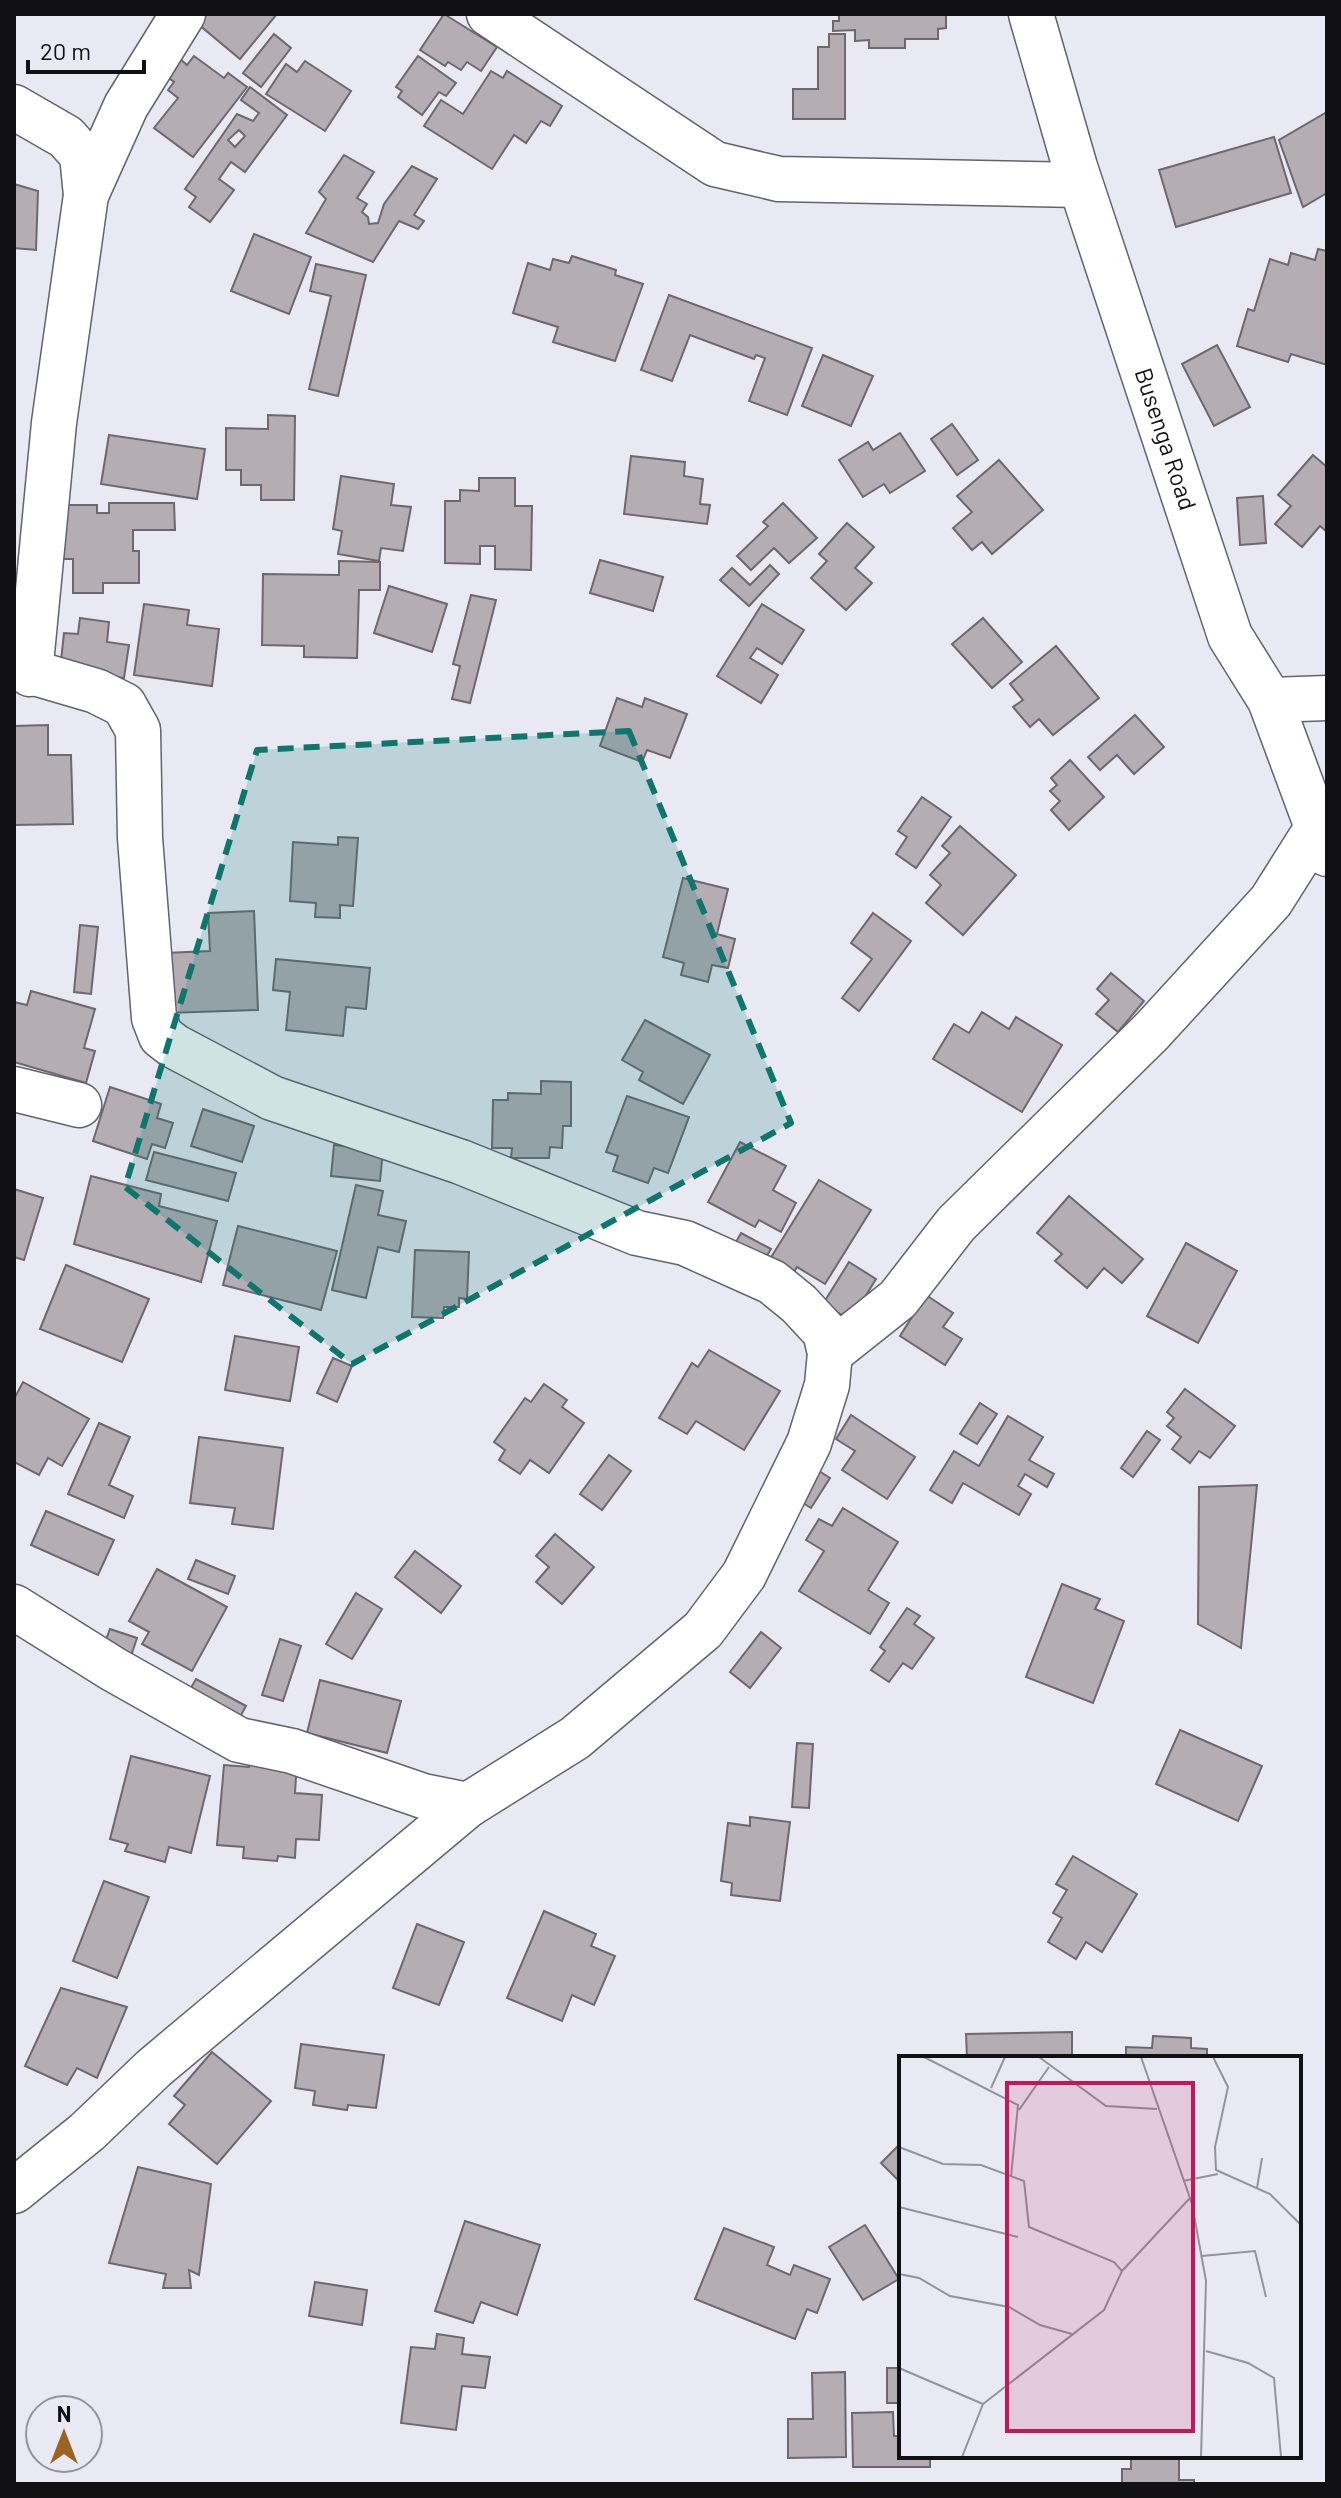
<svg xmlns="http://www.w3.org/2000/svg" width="1341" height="2498" font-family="Barlow,sans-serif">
<rect width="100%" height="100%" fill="#e9e9f4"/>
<g fill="#b5adb4" stroke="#6f676e" stroke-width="2" fill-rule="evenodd">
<polygon points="200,14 277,14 240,59 198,24"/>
<polygon points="444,14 497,47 481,71 467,62 461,70 448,62 445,66 420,50"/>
<polygon points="833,14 946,14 946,28 938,29 938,39 905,39 905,48 869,48 869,40 855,41 855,30 833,31 833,21 839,21 839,14"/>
<polygon points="274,34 291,48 261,87 243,73"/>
<polygon points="829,34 845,34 845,119 793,119 793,89 818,89 818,47 829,47"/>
<polygon points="194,56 224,78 228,73 247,87 193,157 154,128 178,98 168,90 174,82 165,75 178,57 187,65"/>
<polygon points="418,56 456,83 446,96 439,92 422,115 398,97 402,91 396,87"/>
<polygon points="305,61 351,91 325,131 266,94 286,64 297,72"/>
<polygon points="491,71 503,78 507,71 562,106 550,126 541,121 526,143 514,135 492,169 424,126 441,100 463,114"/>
<path d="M250 87 287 115 245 172 231 162 219 179 234 190 210 222 189 207 196 197 185 189 237 114 253 121 259 113 241 100ZM239 130 245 136 235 147 228 140Z"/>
<polygon points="1327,112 1327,193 1303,207 1279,140"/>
<polygon points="1274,137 1291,193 1176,227 1159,170"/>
<polygon points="344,155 374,172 357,198 367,204 362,212 368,217 369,224 378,223 384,204 412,166 437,179 414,215 424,221 418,229 399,221 373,262 306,233 326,199 319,192"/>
<polygon points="14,184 38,191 36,250 14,248"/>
<polygon points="254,234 311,257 289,314 231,291"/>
<polygon points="1318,249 1327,251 1327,365 1291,354 1288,362 1237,346 1248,309 1254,311 1270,259 1288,265 1291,253 1315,260"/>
<polygon points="572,256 616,270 615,275 643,284 615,361 553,342 558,327 513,313 528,263 550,270 553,259 569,263"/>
<polygon points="316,264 366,275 338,396 309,389 331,296 310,291"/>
<polygon points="669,295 812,348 787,415 749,401 765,358 756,355 754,359 690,335 672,381 641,370"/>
<polygon points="1217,345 1250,407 1214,426 1182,364"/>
<polygon points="823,355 873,376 851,426 802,406"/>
<polygon points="268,415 295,416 294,500 261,500 261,485 241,485 241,470 226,470 226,428 268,429"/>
<polygon points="952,424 978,460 957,475 931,439"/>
<polygon points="900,433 925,471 890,493 884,484 863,497 839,460 868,442 873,450"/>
<polygon points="109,435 205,449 197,499 101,484"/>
<polygon points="1313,455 1327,467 1327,532 1320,526 1302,547 1275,524 1291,506 1278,495"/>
<polygon points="631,456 685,462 684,476 703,479 700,504 710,505 707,524 624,514"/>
<polygon points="999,460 1043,510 992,554 982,542 972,550 953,528 972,512 957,496"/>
<polygon points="341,476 394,484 391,505 411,507 403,551 381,548 379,561 338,554 342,531 333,529"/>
<polygon points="479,478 515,478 515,506 532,506 531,570 495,569 495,546 480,546 480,564 445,563 445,501 460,501 460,490 479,491"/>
<polygon points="1263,496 1266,543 1240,545 1237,498"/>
<polygon points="109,503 174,503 175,530 133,530 133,551 139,551 139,583 103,583 103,593 73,593 73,559 53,559 53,505 97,505 97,513 109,513"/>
<polygon points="783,503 817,538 789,563 774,548 751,570 737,556 768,526 763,522"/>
<polygon points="847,523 874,547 855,568 872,583 846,610 811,578 827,561 819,554"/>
<polygon points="600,560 663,577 653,611 590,593"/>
<polygon points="339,561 380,562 380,590 359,590 357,658 304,657 304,646 262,645 263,574 339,575"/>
<polygon points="770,565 779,574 749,606 720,580 732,568 750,585"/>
<polygon points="389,586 447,604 432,652 374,633"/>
<polygon points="471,595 496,600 470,703 452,699 460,666 453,664"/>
<polygon points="144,604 189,610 187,625 219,629 212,686 134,675"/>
<polygon points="762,604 804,630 782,664 757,648 750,658 778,675 761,703 717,676"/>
<polygon points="80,618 109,622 107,642 129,645 124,678 60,670 64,633 78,634"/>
<polygon points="983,618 1022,662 992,688 952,644"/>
<polygon points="1056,646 1099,698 1053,735 1039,719 1030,727 1013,707 1023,700 1010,684"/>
<polygon points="617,698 642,707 645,698 687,714 670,758 647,750 642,762 600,746"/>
<polygon points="1135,715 1164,747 1134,774 1117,755 1100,770 1088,757"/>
<polygon points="48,725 48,755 71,755 73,824 14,825 14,726"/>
<polygon points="1070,760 1104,797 1069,830 1051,810 1060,801 1050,791 1057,785 1051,778"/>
<polygon points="922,797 951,817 916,868 896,854 907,837 898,831"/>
<polygon points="960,826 1016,875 963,935 926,903 941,885 930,875 950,853 942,846"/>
<polygon points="338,837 358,838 353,906 340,905 340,918 315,917 316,903 290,901 293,842 338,845"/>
<polygon points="683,878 728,889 717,934 735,939 728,968 712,965 708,982 681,975 684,963 663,957"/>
<polygon points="254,911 258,1010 167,1013 165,953 210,951 208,913"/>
<polygon points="873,913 911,941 859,1011 842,998 872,959 851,943"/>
<polygon points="80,925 98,927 91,994 74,992"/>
<polygon points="276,959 370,968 366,1009 346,1007 343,1036 286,1030 290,992 273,990"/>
<polygon points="1111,973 1144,1001 1118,1032 1096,1014 1109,1000 1097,989"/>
<polygon points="31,991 95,1009 84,1048 95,1051 86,1083 14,1062 14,1002 27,1005"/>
<polygon points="982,1012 1009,1029 1016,1017 1062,1045 1022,1112 933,1059 954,1024 969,1033"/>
<polygon points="645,1020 710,1055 683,1104 639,1080 643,1072 622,1060"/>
<polygon points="541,1081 571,1082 571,1126 563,1126 562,1148 550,1147 549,1158 511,1158 512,1148 492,1148 493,1100 508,1100 508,1093 541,1094"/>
<polygon points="110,1087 161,1104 157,1118 173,1123 165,1148 152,1144 147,1159 93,1141"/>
<polygon points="627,1096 689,1117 668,1173 654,1168 648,1183 613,1171 618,1156 606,1152"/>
<polygon points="203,1109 254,1126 242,1162 191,1146"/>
<polygon points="740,1142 786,1166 773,1190 796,1203 781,1232 759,1220 755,1227 708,1202"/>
<polygon points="334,1145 383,1150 380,1181 331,1176"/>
<polygon points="154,1152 236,1173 228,1201 146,1180"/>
<polygon points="91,1176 161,1194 159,1206 217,1221 201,1282 74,1244"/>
<polygon points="819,1180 871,1210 825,1284 797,1267 793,1274 770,1259"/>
<polygon points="356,1185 383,1191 378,1215 406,1221 399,1252 378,1247 366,1298 332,1290"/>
<polygon points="14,1189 43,1198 24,1260 14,1257"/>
<polygon points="1069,1196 1143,1259 1122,1283 1104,1268 1087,1288 1055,1261 1062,1254 1037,1233"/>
<polygon points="238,1226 337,1251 321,1310 223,1285"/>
<polygon points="741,1233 771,1249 757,1272 728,1256"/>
<polygon points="1186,1243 1237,1271 1198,1343 1147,1316"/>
<polygon points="415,1250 469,1252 467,1299 459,1298 459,1307 444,1307 443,1318 412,1317"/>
<polygon points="849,1262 876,1279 851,1320 823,1304"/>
<polygon points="66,1265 149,1299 122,1362 40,1329"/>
<polygon points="926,1295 953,1313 943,1327 962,1339 945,1365 900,1336"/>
<polygon points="235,1336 299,1347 290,1401 225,1390"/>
<polygon points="709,1350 780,1391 744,1450 696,1421 687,1434 659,1418 692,1363 698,1367"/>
<polygon points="333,1358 352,1366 337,1402 317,1393"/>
<polygon points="23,1382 89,1419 62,1466 48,1458 39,1475 14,1462 14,1399"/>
<polygon points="544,1384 567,1400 562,1407 584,1423 549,1473 530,1460 520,1474 499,1460 505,1450 494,1442 525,1398 531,1402"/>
<polygon points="1185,1389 1235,1426 1210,1458 1199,1451 1190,1463 1172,1449 1181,1437 1167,1426 1174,1418 1167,1412"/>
<polygon points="980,1403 997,1414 977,1444 960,1434"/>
<polygon points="851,1415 915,1457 887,1499 842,1470 855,1451 836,1439"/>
<polygon points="1008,1416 1043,1437 1029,1460 1054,1474 1047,1487 1025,1474 1018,1486 1031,1494 1019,1515 963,1483 952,1503 930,1490 954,1451 979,1466"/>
<polygon points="99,1423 130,1437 109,1485 133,1496 124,1518 68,1494"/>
<polygon points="1147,1431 1160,1440 1133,1477 1121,1468"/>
<polygon points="199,1437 283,1448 273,1529 232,1524 235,1508 190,1503"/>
<polygon points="609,1455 631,1471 602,1510 580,1494"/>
<polygon points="808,1464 830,1478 811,1508 788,1494"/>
<polygon points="1257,1485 1241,1648 1198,1624 1199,1487"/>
<polygon points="843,1508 898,1542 868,1590 889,1603 870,1634 799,1591 824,1551 806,1540 819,1519 832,1526"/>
<polygon points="46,1511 114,1540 98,1575 31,1545"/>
<polygon points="555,1534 594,1567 562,1604 536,1582 549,1567 536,1556"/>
<polygon points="415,1551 461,1586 441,1613 395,1577"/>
<polygon points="196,1560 235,1576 228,1594 188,1579"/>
<polygon points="157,1569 227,1607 192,1671 142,1644 149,1632 129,1621"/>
<polygon points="1062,1584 1100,1599 1095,1609 1124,1621 1093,1703 1026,1677"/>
<polygon points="356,1593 382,1609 352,1659 326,1644"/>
<polygon points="907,1608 920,1616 914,1624 934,1638 912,1669 903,1663 889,1682 871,1670 885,1651 880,1647"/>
<polygon points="110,1629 137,1638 130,1659 102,1650"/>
<polygon points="761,1632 781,1648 750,1688 730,1672"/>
<polygon points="280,1639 301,1646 283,1701 262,1695"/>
<polygon points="196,1679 246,1706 232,1732 181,1705"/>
<polygon points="320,1680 401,1701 387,1753 307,1733"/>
<polygon points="1180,1730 1262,1766 1238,1821 1156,1784"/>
<polygon points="797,1743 813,1744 809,1808 792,1807"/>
<polygon points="131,1756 210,1776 191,1853 169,1847 165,1862 125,1851 128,1844 110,1839"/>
<polygon points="250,1758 297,1762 295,1793 322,1795 319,1840 296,1839 295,1858 278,1856 277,1861 243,1858 244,1847 217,1845 224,1765 249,1767"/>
<polygon points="750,1817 790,1822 780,1901 731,1895 732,1883 721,1881 728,1823 750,1826"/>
<polygon points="1073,1856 1137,1894 1102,1952 1086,1942 1076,1959 1048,1942 1062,1918 1053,1913 1067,1890 1056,1884"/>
<polygon points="104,1881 149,1897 117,1978 73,1961"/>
<polygon points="544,1911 596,1934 591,1946 615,1956 594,2005 572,1995 562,2021 507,1998"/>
<polygon points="417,1924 464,1942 439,2005 393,1988"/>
<polygon points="61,1988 127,2007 97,2078 77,2068 67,2085 25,2066"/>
<polygon points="1072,2032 1072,2058 967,2058 966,2034"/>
<polygon points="1153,2036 1191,2038 1191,2048 1207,2049 1207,2058 1126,2058 1126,2047 1152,2048"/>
<polygon points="301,2044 384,2055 376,2108 348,2105 347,2110 313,2105 315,2091 295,2088"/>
<polygon points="212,2052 271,2101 217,2164 169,2124 185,2105 174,2096"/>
<polygon points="901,2143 901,2183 881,2163"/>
<polygon points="138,2167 211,2184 199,2275 189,2270 191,2288 163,2288 166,2274 109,2263"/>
<polygon points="465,2221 540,2245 517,2315 481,2302 473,2323 435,2311"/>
<polygon points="865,2225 899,2279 863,2300 829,2247"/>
<polygon points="724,2228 774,2247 767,2265 790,2275 794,2265 830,2279 817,2313 807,2309 795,2339 695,2299"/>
<polygon points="315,2282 367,2290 362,2325 309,2316"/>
<polygon points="437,2334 464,2338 462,2354 490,2357 485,2388 462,2386 456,2430 401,2423 411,2347 435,2349"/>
<polygon points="900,2344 901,2344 901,2428 901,2403 887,2403 887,2368 900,2368"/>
<polygon points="845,2372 846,2457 788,2458 788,2419 813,2419 812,2373"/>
<polygon points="893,2412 894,2436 901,2436 901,2456 930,2456 930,2467 853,2467 852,2413"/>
<polygon points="1131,2456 1179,2456 1179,2480 1194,2480 1194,2484 1122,2484 1122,2469 1131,2469"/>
</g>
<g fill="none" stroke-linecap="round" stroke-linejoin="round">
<g stroke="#63636c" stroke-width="47">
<g id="minor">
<polyline points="489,14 715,164 779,179 1080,185"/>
<path id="s1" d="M1031 14 1075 167 1230 636 1270 700 1327 854"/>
<polyline points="14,107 66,137 82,155 86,195 54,423 30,674"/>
<polyline points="86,195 126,106 183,14"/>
<polyline points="14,667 96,691 124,705 138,730 140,838 154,1018 161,1036 174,1046 272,1098 461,1162 637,1233 685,1243 772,1282 799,1304 825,1332 830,1353 827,1385 809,1443 744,1575 703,1630 575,1738 468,1805 154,2068 87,2132 14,2191"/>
<polyline points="1270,700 1327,698"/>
<polyline points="14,1089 79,1105"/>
<polyline points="830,1353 898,1299 956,1224 1152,1031 1271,901 1317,828"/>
<polyline points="14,1607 113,1669 239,1740 292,1751 423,1796 468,1805"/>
</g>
</g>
<use href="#minor" stroke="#fff" stroke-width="44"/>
</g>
<path fill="#0f766e" fill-opacity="0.2" stroke="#0f766e" stroke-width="6" stroke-dasharray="16 10" stroke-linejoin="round" d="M629 731 791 1123 352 1364 125 1187 257 750Z"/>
<g text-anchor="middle" stroke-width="6" stroke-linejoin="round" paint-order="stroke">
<g font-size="24" fill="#111114" stroke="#e9e9f4">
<text dy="8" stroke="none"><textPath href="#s1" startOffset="446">Busenga Road</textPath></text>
</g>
</g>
<g transform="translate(899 2056)">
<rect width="402" height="402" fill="#e9e9f4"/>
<path fill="none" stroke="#93939a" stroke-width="2" d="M25 1 119 49 112 121M140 1 207 50 258 53M242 1 293 148 307 225 302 401M314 1 329 31 316 91 317 114 371 138 402 169M92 32 106 1M120 54 150 11M0 91 44 108 82 109 125 125 130 171 215 206 223 215 205 254 84 348 63 401M284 125 319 118M358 132 363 102M0 151 119 181M303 200 356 195 367 241M223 215 291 142M0 218 20 222 51 240 110 251 141 269 173 278M307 295 349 307 375 322 382 401M0 312 84 348"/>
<path fill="#c2185b" fill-opacity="0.15" stroke="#c2185b" stroke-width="4" d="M108 27H294V375H108Z"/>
<rect width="402" height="402" fill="none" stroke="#111114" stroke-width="4"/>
</g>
<rect width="1341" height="2498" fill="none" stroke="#111114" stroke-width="32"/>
<g transform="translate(64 2434)"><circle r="38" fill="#e9e9f4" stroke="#93939a" stroke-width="2"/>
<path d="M0-6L14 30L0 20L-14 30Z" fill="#9b631f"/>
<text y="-12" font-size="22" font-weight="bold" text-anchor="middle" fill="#111114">N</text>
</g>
<path d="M28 60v12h116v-12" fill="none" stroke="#111114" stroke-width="4"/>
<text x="40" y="60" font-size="24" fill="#111114" stroke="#e9e9f4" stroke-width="6" paint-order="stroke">20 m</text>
</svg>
